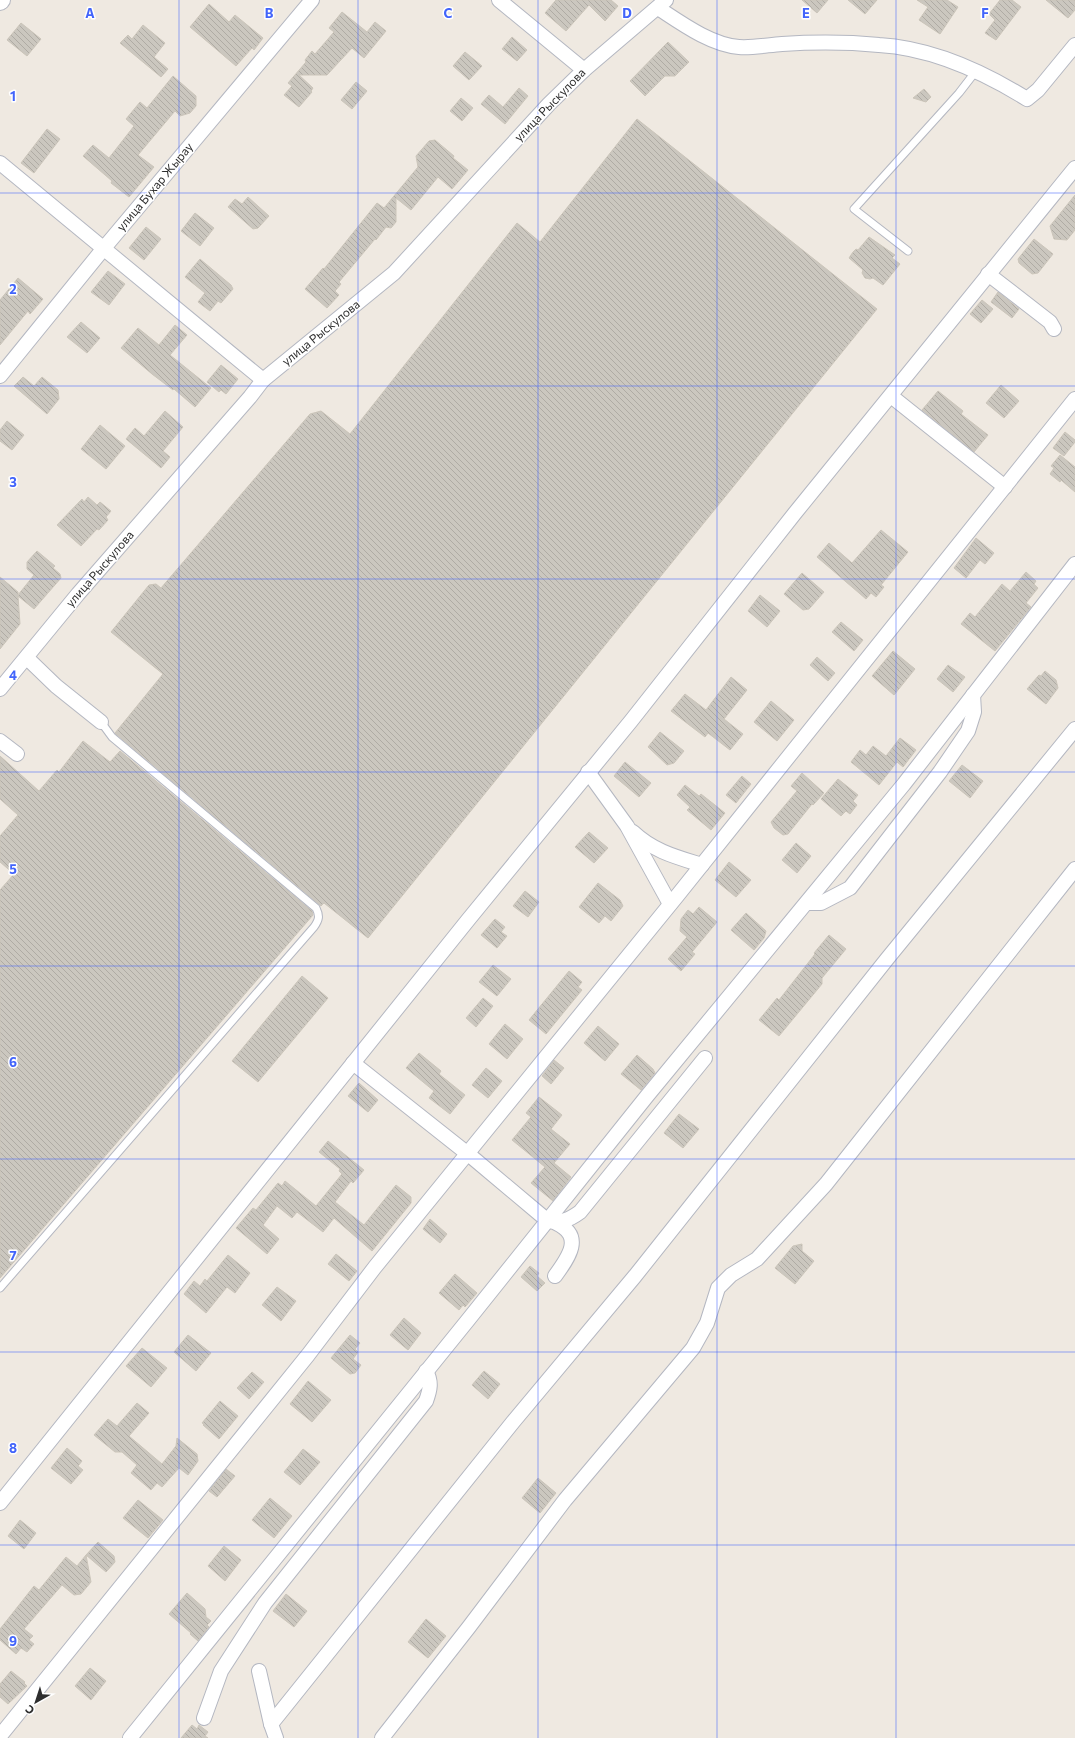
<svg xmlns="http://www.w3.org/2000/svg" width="1075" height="1738" font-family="Commissioner,sans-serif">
<defs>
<pattern id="building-back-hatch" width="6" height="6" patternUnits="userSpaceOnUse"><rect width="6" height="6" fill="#cbc7bf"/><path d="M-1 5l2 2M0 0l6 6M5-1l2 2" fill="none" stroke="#afaba4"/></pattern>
</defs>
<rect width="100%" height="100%" fill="#efe9e1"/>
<g fill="url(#building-back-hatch)" stroke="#cbc5ba">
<polygon points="556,0 611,0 618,6 605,21 589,5 566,31 545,13"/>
<polygon points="802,0 828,0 817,13"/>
<polygon points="848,0 877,0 865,14"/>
<polygon points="917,0 947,0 958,7 940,34 919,20 928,7"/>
<polygon points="1000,0 1012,0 1021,7 996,40 985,33 995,20 989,14"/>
<polygon points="1046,0 1075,0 1075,10 1068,18"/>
<polygon points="209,4 229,22 235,15 263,38 254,50 252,48 236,66 190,27"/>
<polygon points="342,12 367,32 375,22 386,31 364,58 352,48 327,75 299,75 313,88 311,91 312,92 299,107 284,95 292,86 288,83 306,62 305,60 312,51 315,54 334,32 329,28"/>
<polygon points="21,23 41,39 27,56 7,40"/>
<polygon points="143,25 165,43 154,57 168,69 161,77 120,43 128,35 132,39"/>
<polygon points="512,37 527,50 517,61 502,49"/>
<polygon points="668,42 689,62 675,76 665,76 645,96 630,81"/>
<polygon points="465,52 482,66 469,80 453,66"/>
<polygon points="173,76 196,96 196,106 190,113 180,116 175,111 138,155 154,167 129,197 111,183 112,181 83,156 93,145 109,158 134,126 126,119 140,102 147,108"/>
<polygon points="356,82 367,91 352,109 341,100"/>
<polygon points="519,88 528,96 505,124 481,104 489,95 503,107"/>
<polygon points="924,89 931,97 926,102 913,98"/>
<polygon points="461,98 473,108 462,121 450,111"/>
<polygon points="637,119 877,309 368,938 324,903 321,906 116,734 115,733 163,674 111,632 149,585 156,584 161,588 310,414 321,411 350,434 517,223 540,242"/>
<polygon points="47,129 60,139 34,173 21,163"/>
<polygon points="435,140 454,156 453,158 468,170 452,189 438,177 411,210 396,198 396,222 391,228 386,227 376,240 375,239 339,282 341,284 335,291 339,295 327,308 305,289 323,268 324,269 377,203 384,208 418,167 416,156 429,141"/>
<polygon points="1075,195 1075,230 1067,240 1054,239 1050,226"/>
<polygon points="248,197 269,216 258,228 253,229 228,207 235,199 242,204"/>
<polygon points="195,213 214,228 200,246 181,231"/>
<polygon points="146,227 161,239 144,260 129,248"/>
<polygon points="869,237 895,255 892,258 900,264 883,285 873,278 870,279 865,278 862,273 863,270 849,258 853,252 856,249 858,250"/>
<polygon points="1034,239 1053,254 1038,273 1032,274 1019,263 1018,259"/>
<polygon points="200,259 231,285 233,289 221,303 218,301 210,311 198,302 205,293 185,277"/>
<polygon points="108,271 125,284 109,305 91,292"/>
<polygon points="18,278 43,299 30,314 28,311 0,345 0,300"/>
<polygon points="998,292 1019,309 1012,318 991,302"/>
<polygon points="982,300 993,309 981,323 970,314"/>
<polygon points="81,322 100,338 87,353 67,337"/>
<polygon points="175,325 187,335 170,355 211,388 195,407 174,389 173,390 152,374 121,348 138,328 159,345"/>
<polygon points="221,365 238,379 226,394 221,390 219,392 207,382"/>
<polygon points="23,377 34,386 42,377 58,390 59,399 47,414 14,386"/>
<polygon points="1001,385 1019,401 1004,418 986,403"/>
<polygon points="938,391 963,411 961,414 988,435 974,452 922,410"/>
<polygon points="165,411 183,427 163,451 170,457 161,468 126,439 135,428 144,436"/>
<polygon points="7,421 24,435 12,450 0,441 0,430"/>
<polygon points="100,425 125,446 106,469 81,449"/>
<polygon points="1065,432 1075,440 1075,442 1064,456 1053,448"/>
<polygon points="1060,455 1075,467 1075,492 1061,480 1060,482 1050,474 1054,468 1051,466"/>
<polygon points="88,497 97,505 100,502 111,511 106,517 108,520 99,530 97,529 81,546 57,525 82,499 84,502"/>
<polygon points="881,530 908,552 881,585 884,587 876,597 871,593 866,599 817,557 829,543 852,563"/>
<polygon points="976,538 994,553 985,564 980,560 966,578 954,568"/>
<polygon points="37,551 55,566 53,568 60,574 61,578 34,609 18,596 20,624 0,649 0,577 18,592 18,595 34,575 27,569 27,562"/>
<polygon points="1026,572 1036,581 1034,584 1038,588 1026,603 1031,607 995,651 961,624 970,613 975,617 1002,584 1010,591"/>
<polygon points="802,573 824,592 809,609 803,610 784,594"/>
<polygon points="760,595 780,611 767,627 748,611"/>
<polygon points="841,622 863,640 854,651 832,632"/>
<polygon points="893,651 915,669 894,695 872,676"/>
<polygon points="817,657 835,673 828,681 810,665"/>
<polygon points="948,665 965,677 953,692 937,679"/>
<polygon points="1045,671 1056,680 1058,688 1046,704 1027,689 1039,675 1041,676"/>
<polygon points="731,677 747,690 724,719 743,734 730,750 708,733 705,737 671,711 685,694 706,710"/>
<polygon points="771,701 794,720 777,741 754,722"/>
<polygon points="660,732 684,751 674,763 667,765 648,747"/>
<polygon points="900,738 916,750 903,767 897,762 879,785 851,762 860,750 866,755 873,746 886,756"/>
<polygon points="83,741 110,762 120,751 312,911 313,915 0,1278 0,890 14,874 0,862 0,836 18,815 0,799 0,756 39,791 57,770 59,772"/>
<polygon points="625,762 651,783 639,797 614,776"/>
<polygon points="962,765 983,781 970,798 949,781"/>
<polygon points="802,773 824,793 813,805 812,804 788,834 783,835 774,828 771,822 797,791 791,786"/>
<polygon points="742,776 751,784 736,803 726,795"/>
<polygon points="838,779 858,795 853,801 857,805 850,814 846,811 841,816 821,799"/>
<polygon points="685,785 699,796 701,794 725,813 711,830 687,810 690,807 677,795"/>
<polygon points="589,832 608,848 594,863 575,847"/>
<polygon points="796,843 811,856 797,873 782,860"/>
<polygon points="729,862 751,880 736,897 715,880"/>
<polygon points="598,883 620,900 623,906 611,921 605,916 599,923 579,907"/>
<polygon points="525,891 539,902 528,917 513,906"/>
<polygon points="699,907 717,922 692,952 695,954 681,971 668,959 687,937 680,931 681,919 688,910 693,914"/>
<polygon points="746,913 766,931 764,938 754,950 731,930"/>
<polygon points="495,919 505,927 501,932 507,936 497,948 481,935"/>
<polygon points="829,935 846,949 822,978 822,984 779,1036 759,1020 777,998 779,1000 815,954 814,953"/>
<polygon points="493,965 511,979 497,996 479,982"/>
<polygon points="569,971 582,982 578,987 582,990 546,1034 529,1020"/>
<polygon points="302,976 328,998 258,1082 232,1061"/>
<polygon points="483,998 493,1006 476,1027 466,1018"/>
<polygon points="505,1024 523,1039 507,1059 489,1044"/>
<polygon points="598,1026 619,1044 605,1061 584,1043"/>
<polygon points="419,1053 441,1071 439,1074 465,1095 450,1114 429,1098 434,1091 406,1068"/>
<polygon points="637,1055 653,1069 655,1073 641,1090 621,1074"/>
<polygon points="554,1060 564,1068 551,1084 542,1076"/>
<polygon points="486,1068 502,1081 488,1098 472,1085"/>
<polygon points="359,1083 378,1100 368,1112 348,1096"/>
<polygon points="539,1097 562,1115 551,1129 570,1144 554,1163 571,1177 553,1201 531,1183 545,1167 512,1140 531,1117 526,1113"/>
<polygon points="679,1114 699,1129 683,1148 664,1133"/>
<polygon points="328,1141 364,1170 353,1183 351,1181 335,1202 364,1225 396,1185 411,1197 411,1203 372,1251 334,1218 323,1232 297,1212 292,1218 277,1206 263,1225 279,1239 267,1254 236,1228 253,1208 256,1210 278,1183 282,1186 285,1181 316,1206 342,1174 339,1171 340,1169 319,1152"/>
<polygon points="430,1219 447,1234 440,1243 423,1229"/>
<polygon points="802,1244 802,1251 814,1261 795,1284 775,1268 793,1246"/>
<polygon points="336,1254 357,1271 349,1281 328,1264"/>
<polygon points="228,1255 250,1273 235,1293 227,1287 206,1313 184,1294 194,1281 200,1286 205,1279 207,1281"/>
<polygon points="530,1266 539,1273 537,1276 545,1283 537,1291 521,1277"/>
<polygon points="455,1274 477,1293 465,1307 463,1305 459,1310 439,1293"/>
<polygon points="277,1287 296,1301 281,1321 262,1305"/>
<polygon points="404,1318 421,1333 408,1350 390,1335"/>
<polygon points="188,1335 211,1353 196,1371 174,1352"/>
<polygon points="350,1335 360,1343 355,1349 358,1352 353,1359 361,1365 355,1373 350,1374 331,1358"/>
<polygon points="142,1348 167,1368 151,1387 126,1366"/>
<polygon points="484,1371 500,1384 488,1399 472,1385"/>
<polygon points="252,1372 264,1382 249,1399 237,1388"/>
<polygon points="308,1381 331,1400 312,1422 290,1404"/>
<polygon points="220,1401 238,1416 219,1439 203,1425 204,1424 202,1423"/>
<polygon points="137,1403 149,1413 129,1436 162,1464 176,1446 177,1438 197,1454 198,1461 188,1475 179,1468 162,1487 157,1483 151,1490 131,1473 137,1465 122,1452 115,1452 94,1435 108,1419 117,1426"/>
<polygon points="67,1448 82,1461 78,1466 83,1470 71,1484 51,1468"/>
<polygon points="303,1449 320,1462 300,1485 284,1472"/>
<polygon points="226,1469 235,1476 217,1497 209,1491"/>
<polygon points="538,1478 556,1493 540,1513 522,1498"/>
<polygon points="270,1498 292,1516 274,1538 252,1520"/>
<polygon points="138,1500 163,1520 148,1538 123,1518"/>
<polygon points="20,1520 36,1533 24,1549 8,1536"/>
<polygon points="98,1542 114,1556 115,1562 106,1572 86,1555"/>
<polygon points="224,1546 241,1560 225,1581 208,1566"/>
<polygon points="86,1555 91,1582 81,1594 74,1595 62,1585 24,1629 33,1636 29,1640 34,1644 27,1652 21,1648 16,1654 0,1640 0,1629 34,1586 39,1590 66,1557 77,1566"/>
<polygon points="187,1593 205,1609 206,1617 211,1621 207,1625 209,1627 198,1641 190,1634 191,1633 169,1614"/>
<polygon points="286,1594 307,1611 294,1627 273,1611"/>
<polygon points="426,1619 446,1636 428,1658 408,1642"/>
<polygon points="90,1668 106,1681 91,1700 75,1686"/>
<polygon points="11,1671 25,1682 24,1683 27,1686 8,1704 0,1697 0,1684"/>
<polygon points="192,1725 197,1729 199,1725 208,1732 205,1736 208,1738 181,1738"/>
</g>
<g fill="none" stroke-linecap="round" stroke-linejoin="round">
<g stroke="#b4b7c1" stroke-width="9">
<g id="service">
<polyline points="908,251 854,209 959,93 976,71"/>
<path d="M0 1288 314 927C319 920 320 916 316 908L112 737 101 722"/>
</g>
</g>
<g stroke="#b4b7c1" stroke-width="16">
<g id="minor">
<polyline points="499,0 584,70"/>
<path d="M658 8C681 23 711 45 739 47 753 48 768 45 782 44 814 42 847 42 879 45 932 48 982 71 1027 99L1038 90 1075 45"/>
<polyline points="0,163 263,380"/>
<polyline points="988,274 1050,322 1054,329"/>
<polyline points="0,376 104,248 312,0"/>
<polyline points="891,396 1005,487"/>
<polyline points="27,658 56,686 101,722"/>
<polyline points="0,689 78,594 250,397 263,380 394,273 549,104 584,70 666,0"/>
<polyline points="0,741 17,754"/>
<polyline points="588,772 627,826 670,904"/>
<path d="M633 832C653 851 676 857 702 865"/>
<polyline points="807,903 821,903 850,888 940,772 968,731 974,712 973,695"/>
<path d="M353 1063 473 1158 548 1221C561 1223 569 1220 580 1212L705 1058"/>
<path d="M555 1276C569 1257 584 1236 556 1223"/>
<polyline points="0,1503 468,920 631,721 795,513 1075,168"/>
<polyline points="259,1671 271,1724 276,1738"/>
<path d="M204 1718 221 1671 265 1603 426 1401C430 1390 432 1382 426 1371"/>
<polyline points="271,1724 513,1422 635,1276 887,959 1075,729"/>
<polyline points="0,1736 308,1355 375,1267 677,896 1075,399"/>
<polyline points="130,1738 468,1320 647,1096 904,784 1075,564"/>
<polyline points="382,1738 469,1627 565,1500 693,1348 707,1323 718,1288 731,1275 757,1259 826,1184 1075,869"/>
</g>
</g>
<g stroke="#b4b7c1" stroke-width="20">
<polyline id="tertiary" points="0,1 1,0"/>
</g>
<use href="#service" stroke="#fff" stroke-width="7"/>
<use href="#minor" stroke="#fff" stroke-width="14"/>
<use href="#tertiary" stroke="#fff" stroke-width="18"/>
</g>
<path fill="none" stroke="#4264fb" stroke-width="1" stroke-opacity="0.55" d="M179 0V1738M358 0V1738M538 0V1738M717 0V1738M896 0V1738M0 193H1075M0 386H1075M0 579H1075M0 772H1075M0 966H1075M0 1159H1075M0 1352H1075M0 1545H1075"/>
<g text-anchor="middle" stroke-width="3" stroke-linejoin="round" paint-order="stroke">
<g font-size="12" fill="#2e2e2e" stroke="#fff">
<text transform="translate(550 105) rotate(-46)" y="4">улица Рыскулова</text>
<text transform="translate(155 187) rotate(-50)" y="4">улица Бухар Жырау</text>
<text transform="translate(321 333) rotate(-39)" y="4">улица Рыскулова</text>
<text transform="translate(100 569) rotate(-49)" y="4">улица Рыскулова</text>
</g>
</g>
<g font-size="13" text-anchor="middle" font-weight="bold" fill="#4264fb" stroke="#fff" stroke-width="3" stroke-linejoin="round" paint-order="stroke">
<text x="90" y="18">A</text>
<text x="269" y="18">B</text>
<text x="448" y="18">C</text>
<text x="627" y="18">D</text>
<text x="806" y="18">E</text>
<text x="985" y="18">F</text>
<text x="13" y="101">1</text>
<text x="13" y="294">2</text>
<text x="13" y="487">3</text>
<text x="13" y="680">4</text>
<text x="13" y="874">5</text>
<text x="13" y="1067">6</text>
<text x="13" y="1260">7</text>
<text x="13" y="1453">8</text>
<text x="13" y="1646">9</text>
</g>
<g transform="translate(36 1702) rotate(219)" stroke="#ffffff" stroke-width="3" paint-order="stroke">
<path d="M0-3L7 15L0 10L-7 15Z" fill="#2e2e2e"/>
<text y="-6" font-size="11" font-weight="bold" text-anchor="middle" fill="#2e2e2e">С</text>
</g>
</svg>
